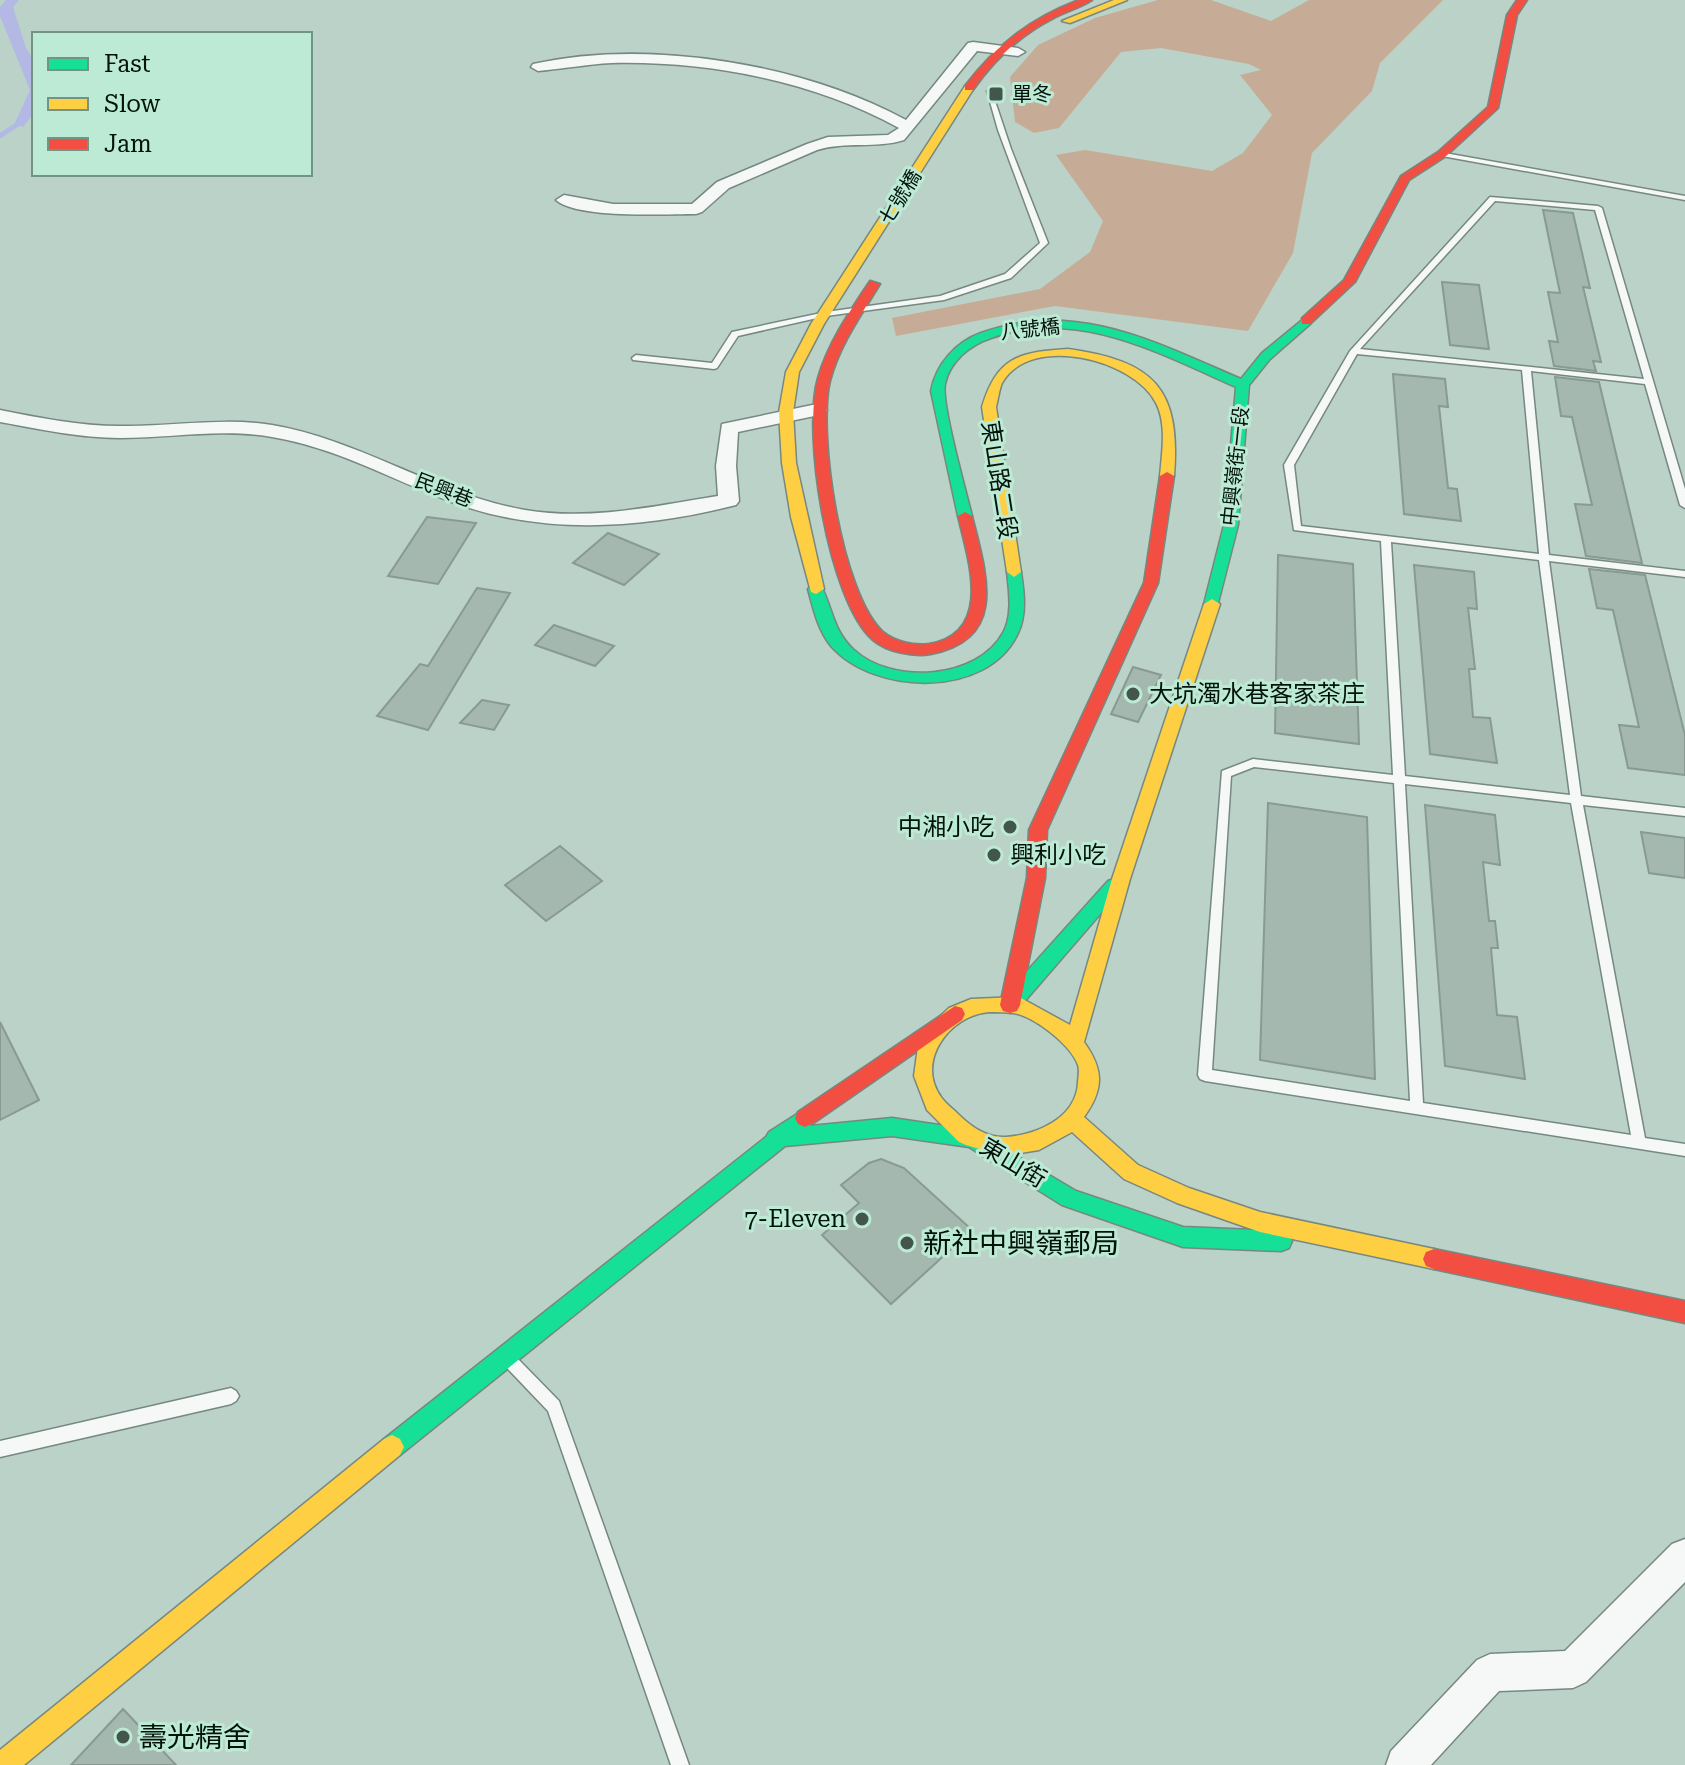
<svg xmlns="http://www.w3.org/2000/svg" width="1685" height="1765" font-family="'Roboto Serif','Noto Sans TC',serif">
<rect width="100%" height="100%" fill="#bad2c7"/>
<polygon fill="#c6ac96" points="1158,0 1211,0 1271,21 1309,0 1443,0 1380,63 1372,91 1312,153 1293,253 1248,331 1055,306 896,336 892,318 1040,289 1090,252 1103,221 1056,155 1085,150 1212,171 1243,153 1272,115 1240,75 1261,70 1249,64 1161,48 1121,52 1059,128 1034,133 1015,122 1010,77 1038,45 1095,18"/>
<polygon fill="#b3b9e4" points="6,0 19,0 13,7 26,48 34,61 34,113 23,127 15,123 30,90 0,16 0,7"/>
<g fill="none" stroke-linecap="round" stroke-linejoin="round">
<polyline stroke="#b3b9e4" stroke-width="5" points="0,136 24,120 34,101"/>
</g>
<g fill="#a5b8af" stroke="#889a92" stroke-width="2">
<polygon points="1543,210 1573,213 1590,288 1583,287 1601,362 1593,361 1596,371 1554,366 1549,341 1558,342 1548,292 1560,293"/>
<polygon points="1442,282 1479,285 1489,349 1450,345"/>
<polygon points="1393,374 1445,379 1448,407 1439,406 1448,488 1457,489 1461,521 1404,514"/>
<polygon points="1555,377 1599,382 1642,563 1586,556 1575,504 1592,505 1572,417 1561,416"/>
<polygon points="427,517 476,523 438,584 388,576"/>
<polygon points="608,533 659,554 624,585 573,563"/>
<polygon points="1278,555 1353,564 1359,744 1275,733"/>
<polygon points="1414,565 1474,572 1477,609 1468,608 1475,669 1469,669 1473,717 1490,718 1497,763 1430,754"/>
<polygon points="1589,569 1645,575 1685,735 1685,775 1628,768 1619,725 1639,727 1613,610 1597,608"/>
<polygon points="477,588 510,593 428,730 377,716 420,664 428,666"/>
<polygon points="554,625 614,646 595,666 535,645"/>
<polygon points="1133,667 1161,675 1138,722 1111,714"/>
<polygon points="482,700 509,705 494,730 460,723"/>
<polygon points="1268,803 1367,817 1375,1079 1260,1060"/>
<polygon points="1425,805 1495,815 1500,865 1483,862 1489,921 1495,921 1498,948 1491,948 1497,1015 1517,1017 1525,1079 1445,1066"/>
<polygon points="1641,832 1685,838 1685,878 1649,873"/>
<polygon points="560,846 602,881 546,921 505,885"/>
<polygon points="0,1022 39,1100 0,1120"/>
<polygon points="881,1159 904,1168 972,1230 891,1304 822,1235 859,1203 841,1185 869,1163"/>
<polygon points="123,1709 176,1765 71,1765"/>
</g>
<g fill="none" stroke-linecap="round" stroke-linejoin="round">
<g stroke="#768880" stroke-width="3">
<g id="lane">
<polygon points="987,91 992,92 1011,149 1048,243 1011,278 944,300 826,316 738,336 717,368 714,369 633,360 632,358 636,355 712,363 732,332 826,312 940,296 1005,274 1040,243 998,130"/>
<polygon points="1439,152 1685,196 1685,200 1442,156 1438,154"/>
<path d="M1490 197 1598 206 1602 208 1685 489V508L1680 505 1645 384 1531 371 1549 555 1685 571V577L1549 561 1581 796 1685 808V816L1583 805 1645 1138 1685 1144V1156L1205 1081 1200 1079 1198 1075 1222 771 1253 759 1393 775 1381 541 1294 530 1284 465 1350 351ZM1495 201 1595 210 1644 379 1360 349ZM1357 354 1522 370 1539 554 1301 526 1294 465ZM1391 542 1539 560 1570 795 1405 776ZM1254 767 1394 783 1410 1101 1212 1070 1231 776ZM1405 784 1571 803 1631 1135 1423 1103Z"/>
<polygon points="512,1356 517,1358 559,1401 689,1765 671,1765 548,1411 507,1368 504,1363 507,1358"/>
<polygon points="231,1388 236,1391 239,1396 236,1401 231,1404 0,1457 0,1441"/>
</g>
</g>
<g stroke="#768880" stroke-width="3">
<g id="street">
<path d="M973 42 1018 48 1025 52 1018 56 977 51 904 140C876 149 846 141 817 150L729 188 702 212 696 214C665 214 578 219 556 200L564 195 613 204H692L717 182 807 144 828 137 888 135 899 128C813 81 710 61 612 63 587 64 563 69 538 71L531 67 533 64C648 38 803 64 906 120L968 43Z"/>
<path d="M817 404 827 410 824 414 738 432 736 466 739 501 736 505C642 529 541 536 449 501 391 479 334 447 272 437 222 428 171 438 120 438 80 438 40 429 0 422V410C40 418 80 426 120 426 171 427 222 417 272 425 361 440 437 495 525 510 590 521 655 506 718 496L716 466 722 424Z"/>
<polygon points="1685,1539 1685,1582 1586,1682 1573,1688 1499,1691 1431,1765 1386,1765 1391,1751 1477,1660 1490,1654 1565,1651 1672,1544"/>
</g>
</g>
<g stroke="#768880" stroke-width="3">
<g id="fast">
<path d="M1306 317 1310 318V324L1270 359 1249 385 1238 525 1217 607H1207L1204 604 1224 525 1236 387C1159 353 1076 307 991 338 970 345 950 361 945 384 941 403 966 491 972 516L965 520 958 516 931 391C936 364 956 342 981 333 1075 299 1155 342 1241 379L1262 353Z"/>
<path d="M1014 567 1021 572C1024 592 1027 614 1018 633 988 699 874 695 831 646 818 630 813 608 808 589L816 584 821 586C833 609 833 631 854 650 892 685 977 680 1003 633 1013 615 1009 591 1007 572Z"/>
<polygon points="1114,879 1120,881 1123,886 1120,891 1018,1009 1011,1011 1004,1009 1001,1003 1004,997 1108,881"/>
<polygon points="805,1109 812,1112 815,1118 810,1126 892,1118 973,1130 1076,1191 1183,1227 1281,1231 1289,1234 1292,1241 1289,1248 1281,1251 1183,1247 1062,1205 969,1147 892,1136 785,1146 400,1455 392,1459 384,1455 380,1447 384,1439 766,1137 769,1132"/>
</g>
</g>
<g stroke="#768880" stroke-width="3">
<g id="slow">
<polygon points="1114,0 1127,0 1070,23 1062,21"/>
<polygon points="965,86 974,88 824,324 799,372 793,412 796,463 824,589 816,594 811,592 791,517 782,463 779,412 786,372 811,324"/>
<path d="M1068 349C1154 361 1181 388 1174 476L1167 480 1160 476C1162 453 1167 424 1156 403 1134 359 1030 333 1002 383 999 390 998 400 996 407L1021 572 1014 577 1007 572 982 407C997 357 1019 352 1068 349Z"/>
<path d="M1212 599 1220 604 1130 879 1084 1042C1104 1070 1104 1089 1084 1117L1138 1165 1189 1188 1260 1212 1434 1249 1442 1252 1445 1259 1442 1266 1434 1269 1260 1232 1177 1203 1124 1179 1072 1132 1039 1150 1003 1156 966 1145 959 1142 927 1110 914 1076 918 1047 927 1029 949 1008 971 999 1019 997 1070 1025 1112 879 1204 604ZM989 1012C996 1012 1005 1012 1013 1013 1034 1016 1071 1045 1078 1065 1080 1070 1078 1078 1078 1083 1076 1118 1037 1135 1006 1137 987 1138 971 1127 958 1114 953 1109 945 1103 941 1097 915 1061 950 1015 989 1012Z"/>
<polygon points="392,1435 400,1439 404,1447 400,1455 24,1765 0,1765 0,1750 384,1439"/>
</g>
</g>
<g stroke="#768880" stroke-width="3">
<g id="jam">
<path d="M1079 0H1092C1080 8 1064 12 1052 19 1019 36 994 60 973 90H965V86C996 45 1031 18 1079 0Z"/>
<polygon points="1517,0 1527,0 1517,15 1498,108 1446,156 1409,180 1355,282 1310,324 1302,324 1302,318 1344,280 1401,176 1438,152 1488,107 1507,15"/>
<path d="M870 281 880 284C861 315 839 346 830 381 817 434 842 595 883 632 895 642 914 646 929 644 994 633 968 559 958 516L965 512 972 516C986 573 1009 639 931 654 913 657 887 652 873 640 828 601 802 433 818 378 828 343 850 311 870 281Z"/>
<polygon points="1167,472 1174,476 1158,583 1047,830 1045,878 1020,1005 1017,1011 1010,1013 1003,1011 1000,1005 1027,878 1029,830 1144,583 1160,476"/>
<polygon points="955,1006 962,1008 965,1014 962,1020 812,1124 805,1127 798,1124 795,1118 798,1112"/>
<polygon points="1434,1249 1685,1301 1685,1323 1434,1269 1426,1266 1423,1259 1426,1252"/>
</g>
</g>
<use href="#lane" fill="#f5f8f7" fill-rule="evenodd"/>
<use href="#street" fill="#f5f8f7" fill-rule="evenodd"/>
<use href="#fast" fill="#16e098" fill-rule="evenodd"/>
<use href="#slow" fill="#ffcf43" fill-rule="evenodd"/>
<use href="#jam" fill="#f24e42" fill-rule="evenodd"/>
</g>
<g fill="#43564d" stroke="#bcead5" stroke-width="3">
<rect x="988" y="86" width="16" height="16" rx="4"/>
<circle cx="1133" cy="694" r="8"/>
<circle cx="1010" cy="827" r="8"/>
<circle cx="994" cy="855" r="8"/>
<circle cx="862" cy="1219" r="8"/>
<circle cx="907" cy="1243" r="8"/>
<circle cx="123" cy="1737" r="8"/>
</g>
<g text-anchor="middle" stroke-width="6" stroke-linejoin="round" paint-order="stroke">
<g font-size="20" fill="#03130c" stroke="#bcead5" text-anchor="start">
<text x="1012" y="101">單冬</text>
</g>
<g font-size="20" fill="#03130c" stroke="#bcead5">
<text transform="translate(900 197) rotate(-58)" y="7">七號橋</text>
<text transform="translate(1030 329) rotate(-6)" y="7">八號橋</text>
<text transform="translate(1235 466) rotate(-84)" y="7">中興嶺街一段</text>
<text transform="translate(444 490) rotate(21)" y="7">民興巷</text>
</g>
<g font-size="24" fill="#03130c" stroke="#bcead5">
<text transform="translate(999 480) rotate(81)" y="8">東山路二段</text>
<text transform="translate(1013 1163) rotate(31)" y="8">東山街</text>
</g>
<g font-size="24" fill="#03130c" stroke="#bcead5" text-anchor="start">
<text x="1149" y="702">大坑濁水巷客家茶庄</text>
<text x="994" y="835" text-anchor="end">中湘小吃</text>
<text x="1010" y="863">興利小吃</text>
<text x="846" y="1227" text-anchor="end">7-Eleven</text>
</g>
<g font-size="28" fill="#03130c" stroke="#bcead5" text-anchor="start">
<text x="923" y="1253">新社中興嶺郵局</text>
<text x="139" y="1747">壽光精舍</text>
</g>
</g>
<rect x="32" y="32" width="280" height="144" fill="#bcead5" stroke="#729485" stroke-width="2"/>
<rect x="48" y="58" width="40" height="12" fill="#16e098" stroke="#729485" stroke-width="2"/>
<text x="104" y="72" font-size="24" fill="#03130c">Fast</text>
<rect x="48" y="98" width="40" height="12" fill="#ffcf43" stroke="#729485" stroke-width="2"/>
<text x="104" y="112" font-size="24" fill="#03130c">Slow</text>
<rect x="48" y="138" width="40" height="12" fill="#f24e42" stroke="#729485" stroke-width="2"/>
<text x="104" y="152" font-size="24" fill="#03130c">Jam</text>
</svg>
